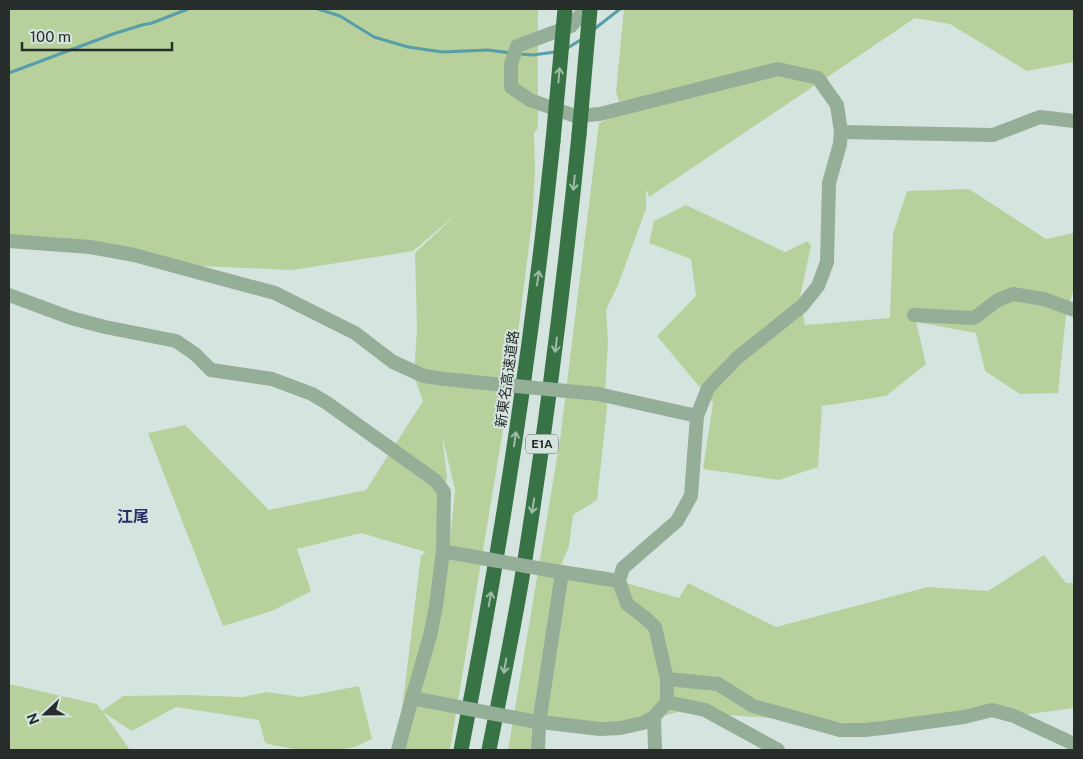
<svg xmlns="http://www.w3.org/2000/svg" width="1083" height="759" font-family="'Public Sans','Noto Sans JP',sans-serif">
<rect width="100%" height="100%" fill="#d6e4df"/>
<g fill="#b8d19c" fill-rule="evenodd">
<path d="M9 9H538V128L534 133 535 172 532 222 515 357 450 750H397L421 555 426 552 361 533 297 549 311 591 272 611 223 626 148 433 185 425 269 510 366 490 423 401 414 376 417 328 415 253 459 212 413 251 293 270 177 265 9 241ZM442 435 455 490 450 542 436 548 447 477Z"/>
<polygon points="624,9 1074,9 1074,62 1027,71 950,24 915,18 649,197 646,189 646,209 618,285 606,310 608,342 605,393 607,408 597,500 573,515 569,546 553,585 531,730 532,750 508,750 560,440 599,123 623,113 616,92"/>
<polygon points="969,189 1046,239 1074,233 1074,288 1066,315 1058,393 1020,394 985,371 976,333 916,322 926,364 886,396 822,406 818,467 779,480 703,469 713,403 657,336 696,296 691,259 649,243 654,221 686,205 785,252 808,241 811,246 800,297 805,325 890,318 893,234 907,191"/>
<polygon points="1044,555 1066,583 1074,583 1074,708 1014,716 964,717 863,724 678,712 639,722 543,721 562,572 619,581 679,598 688,583 776,627 928,587 988,591"/>
<path d="M9 684 97 704 102 711 123 696 188 695 243 697 267 692 301 697 359 686 372 739C367 741 361 745 354 747 325 755 293 750 265 743L259 720 176 707 132 731 103 712 130 750H9Z"/>
</g>
<g fill="none" stroke-linecap="round" stroke-linejoin="round">
<g stroke="#579eaa" stroke-width="3">
<polyline points="318,9 340,16 374,37 408,47 442,52 488,50 511,53"/>
<polyline points="593,30 620,9"/>
<polyline points="566,49 582,39"/>
<polyline points="519,54 533,55 555,52"/>
<polyline points="9,73 113,34 142,25 152,23 188,9"/>
</g>
<g stroke="#94ae98" stroke-width="14">
<polyline points="841,132 993,135 1040,117 1074,121"/>
<polyline points="9,241 90,247 134,255 275,293 355,333 393,362 424,376 444,379"/>
<polyline points="9,295 71,318 105,327 176,341 195,354 211,370 272,379 312,394 327,403 436,481 444,492 443,551"/>
<polyline points="914,315 974,318 998,300 1013,294 1044,299 1074,310"/>
<polyline points="598,394 697,416"/>
<polyline points="555,571 619,581"/>
<polyline points="667,679 718,684 753,706 840,730 864,730 883,728 964,717 992,710 1014,716 1074,744"/>
<polyline points="422,700 412,698 430,636 436,606 443,551 452,553"/>
<polyline points="667,702 705,710 778,750"/>
<polyline points="654,717 655,750"/>
<polyline points="532,721 600,729 620,728 643,723 654,717 667,702 667,679 655,627 643,616 627,604 619,581 623,568 677,521 691,496 697,416 708,388 737,358 802,306 818,286 827,262 829,183 840,144 841,132 837,105 818,78 778,69 600,114 575,116 530,100 511,87 511,64 517,46 571,26 586,9"/>
<polyline points="398,750 412,698"/>
<polyline points="538,750 539,723 562,572"/>
</g>
<g stroke="#387345" stroke-width="15">
<path d="M461 750C501 549 532 345 553 141"/>
<path d="M489 750C502 684 516 619 526 553 548 414 565 275 579 135"/>
</g>
<g stroke="#94ae98" stroke-width="14">
<polyline points="444,379 598,394"/>
<polyline points="453,553 554,571"/>
<polyline points="422,700 532,721"/>
</g>
<g stroke="#387345" stroke-width="15">
<polyline points="579,135 590,9"/>
<polyline points="553,141 565,9"/>
</g>
</g>
<defs><path id="oneway-shaft" d="M-6 0H5M1.5-3L5.5 0L1.5 3" fill="none" stroke-width="1.6" stroke-linecap="round" stroke-linejoin="round" transform="scale(1.25)"/></defs>
<g stroke="#9fbca9">
<use href="#oneway-shaft" transform="translate(559 75) rotate(-85)"/>
<use href="#oneway-shaft" transform="translate(574 183) rotate(96)"/>
<use href="#oneway-shaft" transform="translate(538 278) rotate(-82)"/>
<use href="#oneway-shaft" transform="translate(556 345) rotate(97)"/>
<use href="#oneway-shaft" transform="translate(515 439) rotate(-82)"/>
<use href="#oneway-shaft" transform="translate(533 506) rotate(99)"/>
<use href="#oneway-shaft" transform="translate(490 599) rotate(-80)"/>
<use href="#oneway-shaft" transform="translate(505 666) rotate(100)"/>
</g>
<g text-anchor="middle" stroke-width="4" stroke-linejoin="round" paint-order="stroke">
<rect fill="#d6e4df" stroke="#5c6461" stroke-width="1" x="526" y="434.5" width="32" height="19" rx="4"/>
<g font-size="12" font-weight="bold" fill="#272d2b">
<text x="542" y="448">E1A</text>
</g>
<g font-size="14" fill="#272d2b" stroke="#d6e4df">
<text transform="translate(507 379) rotate(-82)" y="5">新東名高速道路</text>
</g>
<g font-size="16" font-weight="bold" fill="#272e67" stroke="#d6e4df">
<text x="133" y="522">江尾</text>
</g>
</g>
<rect width="1083" height="759" fill="none" stroke="#272d2b" stroke-width="20"/>
<g transform="translate(45 714) rotate(248)" stroke="#d6e4df" stroke-width="4" paint-order="stroke">
<path d="M0-4L9 19L0 12L-9 19Z" fill="#272d2b"/>
<text y="-8" font-size="14" font-weight="bold" text-anchor="middle" fill="#272d2b">N</text>
</g>
<path d="M22 42v8h150v-8" fill="none" stroke="#272d2b" stroke-width="2.5"/>
<text x="30" y="42" font-size="15" fill="#272d2b" stroke="#d6e4df" stroke-width="4" paint-order="stroke">100 m</text>
</svg>
